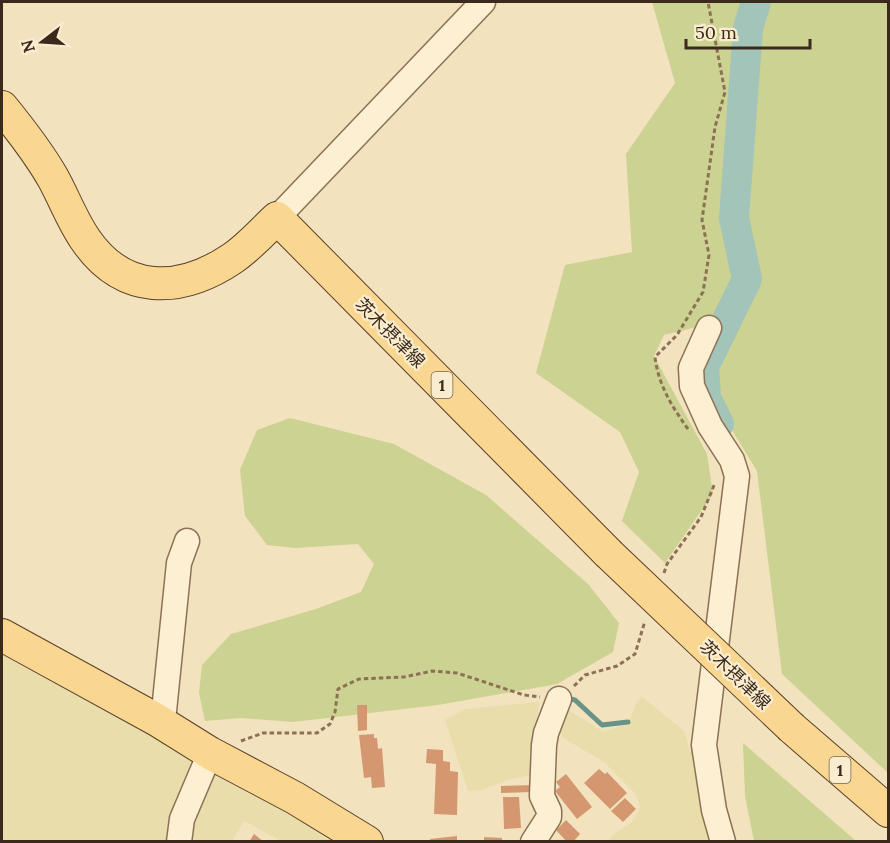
<svg xmlns="http://www.w3.org/2000/svg" width="890" height="843" font-family="Lora,'Noto Sans JP',serif">
<rect width="100%" height="100%" fill="#f3e2be"/>
<g fill="#e9ddab">
<polygon points="2,654 343,841 281,841 244,821 232,841 192,841 190,839 169,842 2,841"/>
<polygon points="642,697 684,731 690,751 697,751 711,841 608,841 614,834 630,824 635,818 640,806 636,796 633,791 604,762 565,739 559,732 568,710 604,732 628,724 637,702"/>
<polygon points="539,702 533,775 507,780 481,790 468,791 445,720 465,709"/>
</g>
<g fill="#ccd291">
<polygon points="652,2 888,2 888,773 782,674 757,471 713,399 709,324 664,335 654,356 707,454 713,494 665,563 622,521 639,472 620,432 536,373 565,265 632,252 626,154 675,83"/>
<polygon points="290,418 394,444 486,495 588,584 619,623 613,652 557,684 438,705 293,722 241,718 205,721 199,693 202,665 231,634 316,609 361,592 374,564 358,544 296,548 267,545 245,516 240,470 257,430"/>
<polygon points="743,743 856,841 754,841 745,796"/>
</g>
<g fill="none" stroke-linecap="round" stroke-linejoin="round">
<polyline stroke="#689387" stroke-width="5" points="567,702 570,699 575,700 602,725 628,722"/>
<polyline stroke="#a2c4b9" stroke-width="30" points="719,424 706,398 704,367 747,279 734,218 748,28 756,2"/>
</g>
<g fill="#d59770">
<polygon points="357,705 367,705 367,730 358,731"/>
<polygon points="374,734 374,738 377,738 378,749 382,748 385,787 372,788 371,777 364,778 359,735"/>
<polygon points="427,749 443,750 443,761 450,762 450,771 458,772 457,815 434,814 436,764 426,763"/>
<polygon points="599,769 605,774 607,772 627,793 610,809 584,783"/>
<polygon points="566,774 592,807 577,819 555,791 560,787 556,782"/>
<polygon points="533,785 533,792 501,793 501,786"/>
<polygon points="503,797 519,797 521,828 504,829"/>
<polygon points="625,798 636,809 623,822 611,811"/>
<polygon points="566,820 580,834 573,842 567,842 556,830"/>
<polygon points="254,834 264,842 249,842"/>
<polygon points="457,836 457,842 431,842 430,839"/>
<polygon points="484,837 502,838 502,842 484,842"/>
</g>
<g fill="none" stroke-linecap="round" stroke-linejoin="round">
<g stroke="#8d7155" stroke-width="27">
<g id="minor">
<polyline points="277,218 483,2"/>
<polyline points="709,328 691,368 692,386 710,426 732,460 737,476 704,745 714,810 723,842"/>
<polyline points="157,720 164,711 179,563 187,541"/>
<polyline points="179,842 182,819 210,753"/>
<polyline points="533,842 549,817 549,811 542,796 544,745 546,733 559,699"/>
</g>
</g>
<g stroke="#5a3f2a" stroke-width="34">
<g id="major">
<path d="M2 107C20 129 38 152 53 178 64 198 72 220 85 239 123 295 180 294 233 258 249 247 263 231 277 218L608 553"/>
<polyline points="2,635 157,720 210,753 295,798 367,842"/>
<polyline points="792,728 888,811"/>
</g>
</g>
<g stroke="#8d7155" stroke-width="3" stroke-dasharray="4.5 3" stroke-linecap="butt">
<path d="M688 429C672 407 658 384 655 357L677 335 703 292 709 255 702 220 715 127 725 92 708 2"/>
<polyline points="664,573 667,564 701,517 715,483"/>
<polyline points="574,686 585,675 617,666 635,654 645,621"/>
<polyline points="241,741 263,733 317,733 330,724 335,712 338,689 359,679 404,677 432,671 457,673 524,695 540,697"/>
</g>
<use href="#minor" stroke="#fcefd2" stroke-width="24"/>
<use href="#major" stroke="#fad791" stroke-width="32"/>
<g stroke="#5a3f2a" stroke-width="34" stroke-linecap="butt">
<polyline id="major-bridge" points="608,553 792,728"/>
</g>
<use href="#major-bridge" stroke="#fad791" stroke-width="32"/>
</g>
<g text-anchor="middle" stroke-width="4.5" stroke-linejoin="round" paint-order="stroke">
<g fill="#f9eccf" stroke="#746451" stroke-width="1.5">
<rect x="431.5" y="372" width="21" height="26" rx="4.5"/>
<rect x="829.5" y="757" width="21" height="26" rx="4.5"/>
</g>
<g font-size="16" font-weight="bold" fill="#3b2a1b">
<text x="442" y="391">1</text>
<text x="840" y="776">1</text>
</g>
<g font-size="18" fill="#3b2a1b" stroke="#f9eccf">
<text transform="translate(390 333) rotate(45)" y="6">茨木摂津線</text>
<text transform="translate(735 675) rotate(44)" y="6">茨木摂津線</text>
</g>
</g>
<rect width="890" height="843" fill="none" stroke="#3b2a1b" stroke-width="6"/>
<g transform="translate(42 42) rotate(253)" stroke="#f9eccf" stroke-width="4.5" paint-order="stroke">
<path d="M0-4.5L10 22L0 15L-10 22Z" fill="#3b2a1b"/>
<text y="-9" font-size="16" font-weight="bold" text-anchor="middle" fill="#3b2a1b">N</text>
</g>
<path d="M686 39v9h124v-9" fill="none" stroke="#3b2a1b" stroke-width="3"/>
<text x="695" y="39" font-size="18" fill="#3b2a1b" stroke="#f9eccf" stroke-width="4.5" paint-order="stroke">50 m</text>
</svg>
